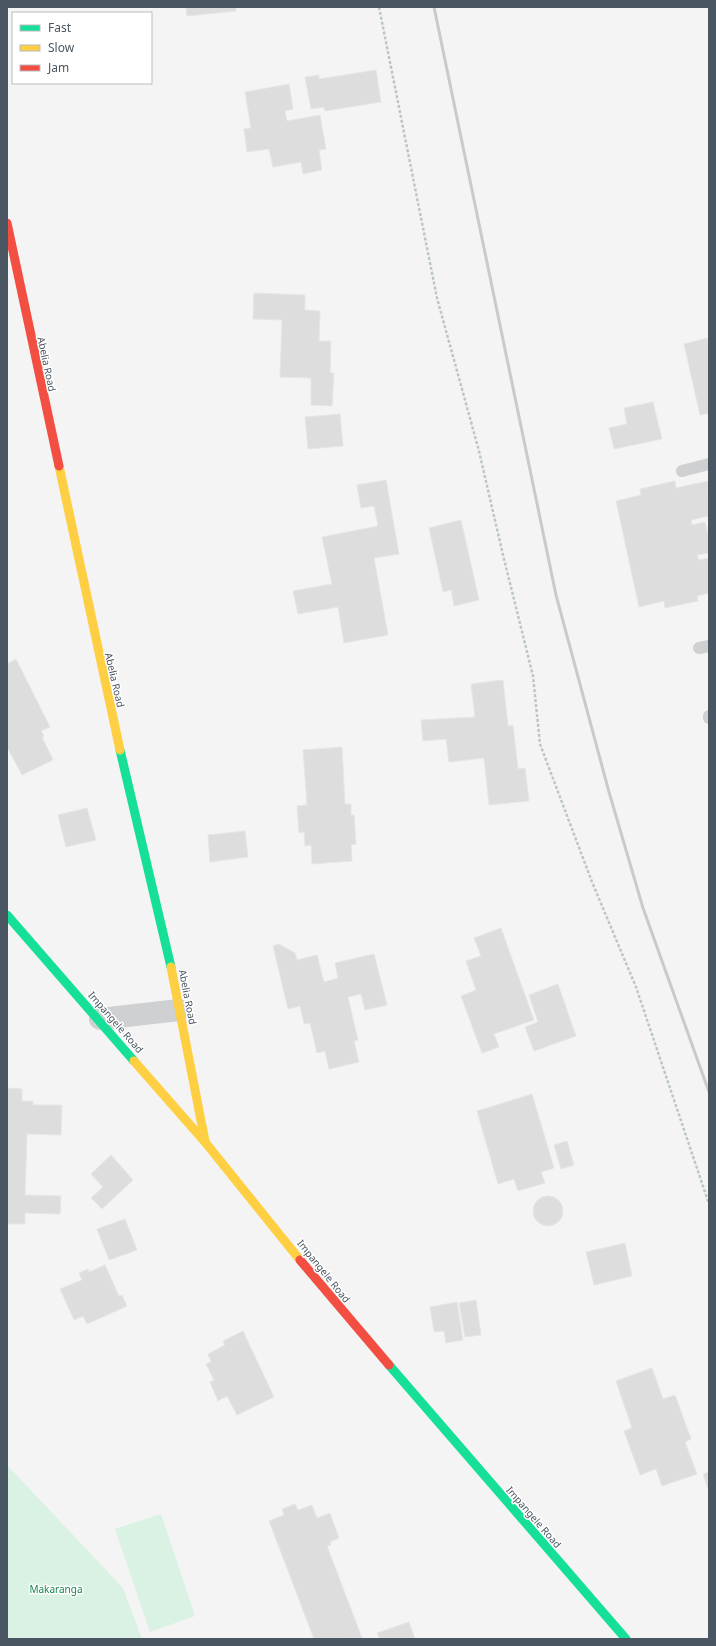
<svg xmlns="http://www.w3.org/2000/svg" width="716" height="1646" font-family="'Noto Sans',sans-serif">
<rect width="100%" height="100%" fill="#f4f4f4"/>
<g fill="#d9f2e3">
<polygon points="7,1465 123,1588 142,1639 7,1639"/>
<polygon points="161,1514 195,1616 150,1632 115,1529"/>
</g>
<g fill="#ddddde" stroke="#e5e6e7">
<polygon points="186,7 236,7 236,11 187,16"/>
<polygon points="376,70 381,102 325,111 324,107 311,109 305,77 319,75 319,79"/>
<polygon points="289,84 293,109 285,111 287,121 320,115 326,149 319,150 322,170 303,174 301,162 273,167 269,149 247,152 244,129 251,128 245,92"/>
<polygon points="254,293 305,295 305,310 320,311 319,341 331,341 330,373 334,373 332,406 311,405 311,378 280,377 282,320 253,319"/>
<polygon points="707,338 709,346 709,413 700,415 684,344"/>
<polygon points="653,402 662,439 614,449 609,428 627,424 624,408"/>
<polygon points="340,414 343,446 308,449 305,417"/>
<polygon points="386,480 399,554 374,558 388,635 344,643 338,607 298,614 293,591 332,584 322,537 378,526 374,506 361,508 357,485"/>
<polygon points="675,481 676,488 708,481 709,516 691,520 692,525 705,522 709,538 709,553 697,555 699,560 709,558 709,593 697,596 698,601 665,608 664,601 639,607 616,501 641,495 640,489"/>
<polygon points="461,520 479,600 454,606 451,590 443,592 429,528"/>
<polygon points="16,659 50,727 41,731 44,736 42,737 53,760 22,775 7,747 7,664"/>
<polygon points="503,680 508,726 513,725 518,769 525,768 529,801 489,805 484,758 449,762 446,739 423,741 421,720 475,717 471,684"/>
<polygon points="342,747 345,804 351,804 351,815 354,815 356,844 351,845 352,861 312,864 311,845 305,846 304,832 299,833 297,806 307,805 303,750"/>
<polygon points="87,808 96,840 66,847 58,815"/>
<polygon points="245,831 248,857 210,862 208,835"/>
<polygon points="501,928 534,1020 494,1034 499,1047 482,1053 461,996 476,990 466,961 481,956 474,938"/>
<polygon points="279,944 295,953 297,960 317,955 324,982 338,978 335,963 374,954 387,1005 365,1010 361,994 348,997 358,1040 354,1041 359,1062 329,1069 325,1051 317,1053 310,1023 304,1024 300,1006 288,1009 273,946"/>
<polygon points="558,984 576,1036 534,1051 525,1027 538,1022 529,995"/>
<polygon points="7,1088 22,1089 22,1101 33,1101 33,1105 62,1105 61,1135 27,1134 25,1195 61,1196 60,1214 25,1213 25,1224 7,1224"/>
<polygon points="532,1094 554,1168 541,1172 545,1183 518,1191 514,1179 498,1184 477,1111"/>
<polygon points="567,1141 574,1165 561,1169 554,1145"/>
<polygon points="111,1155 133,1180 102,1209 91,1198 103,1187 91,1174"/>
<circle cx="548" cy="1211" r="15"/>
<polygon points="125,1219 137,1250 109,1260 97,1229"/>
<polygon points="625,1243 632,1276 594,1285 586,1252"/>
<polygon points="105,1265 119,1296 122,1295 127,1306 87,1324 83,1316 74,1320 60,1289 82,1280 79,1273 88,1269 89,1272"/>
<polygon points="476,1300 481,1335 465,1337 459,1303"/>
<polygon points="457,1302 463,1340 446,1343 444,1331 434,1332 430,1307"/>
<polygon points="243,1331 274,1397 237,1415 227,1396 218,1401 210,1382 214,1380 206,1364 211,1362 208,1354 225,1345 223,1341"/>
<polygon points="652,1368 663,1399 675,1395 691,1439 685,1442 697,1474 662,1486 656,1469 640,1475 624,1431 632,1428 616,1381"/>
<polygon points="709,1472 709,1492 703,1474"/>
<polygon points="295,1504 298,1510 312,1505 317,1518 330,1513 339,1538 330,1542 331,1545 327,1546 362,1638 314,1639 269,1521 284,1515 282,1509"/>
<polygon points="409,1622 415,1639 380,1639 377,1633"/>
</g>
<g fill="none" stroke-linecap="round" stroke-linejoin="round">
<polyline stroke="#bcc7c4" stroke-width="2.5" stroke-dasharray="3 2" stroke-linecap="butt" points="379,7 437,298 479,451 503,555 533,676 540,744 592,882 636,987 709,1204"/>
<g stroke="#ced0d2" stroke-width="12">
<polyline points="682,471 709,464"/>
<polyline points="699,648 709,646"/>
<polyline points="709,716 709,718"/>
</g>
<polyline stroke="#ced0d2" stroke-width="22" points="100,1019 179,1010"/>
<g stroke="#16e098" stroke-width="9">
<polyline points="120,750 171,967"/>
<polyline points="7,915 134,1061"/>
<polyline points="389,1365 626,1639"/>
</g>
<g stroke="#ffcf43" stroke-width="9">
<polyline points="59,466 120,750"/>
<polyline points="171,967 205,1141"/>
<polyline points="134,1061 205,1142 300,1260"/>
</g>
<g stroke="#f24e42" stroke-width="9">
<polyline points="7,223 59,466"/>
<polyline points="300,1260 389,1365"/>
</g>
<polyline stroke="#c9cacc" stroke-width="3" points="434,7 556,595 609,792 643,908 709,1092"/>
</g>
<g text-anchor="middle" stroke-width="3" stroke-linejoin="round" paint-order="stroke">
<g font-size="10" fill="#4a5661" stroke="#fff">
<text transform="translate(47 364) rotate(78)" y="4">Abelia Road</text>
<text transform="translate(115 680) rotate(77)" y="4">Abelia Road</text>
<text transform="translate(188 997) rotate(79)" y="4">Abelia Road</text>
<text transform="translate(116 1022) rotate(49)" y="4">Impangele Road</text>
<text transform="translate(324 1271) rotate(51)" y="4">Impangele Road</text>
<text transform="translate(534 1517) rotate(49)" y="4">Impangele Road</text>
</g>
<g font-size="10" fill="#17864f" stroke="#fff">
<text x="56" y="1593">Makaranga</text>
</g>
</g>
<rect width="716" height="1646" fill="none" stroke="#4a5661" stroke-width="16"/>
<rect x="12" y="12" width="140" height="72" fill="#ffffff" stroke="#b7bbc0"/>
<rect x="20" y="25" width="20" height="6" fill="#16e098" stroke="#b7bbc0"/>
<text x="48" y="32" font-size="12" fill="#4a5661">Fast</text>
<rect x="20" y="45" width="20" height="6" fill="#ffcf43" stroke="#b7bbc0"/>
<text x="48" y="52" font-size="12" fill="#4a5661">Slow</text>
<rect x="20" y="65" width="20" height="6" fill="#f24e42" stroke="#b7bbc0"/>
<text x="48" y="72" font-size="12" fill="#4a5661">Jam</text>
</svg>
